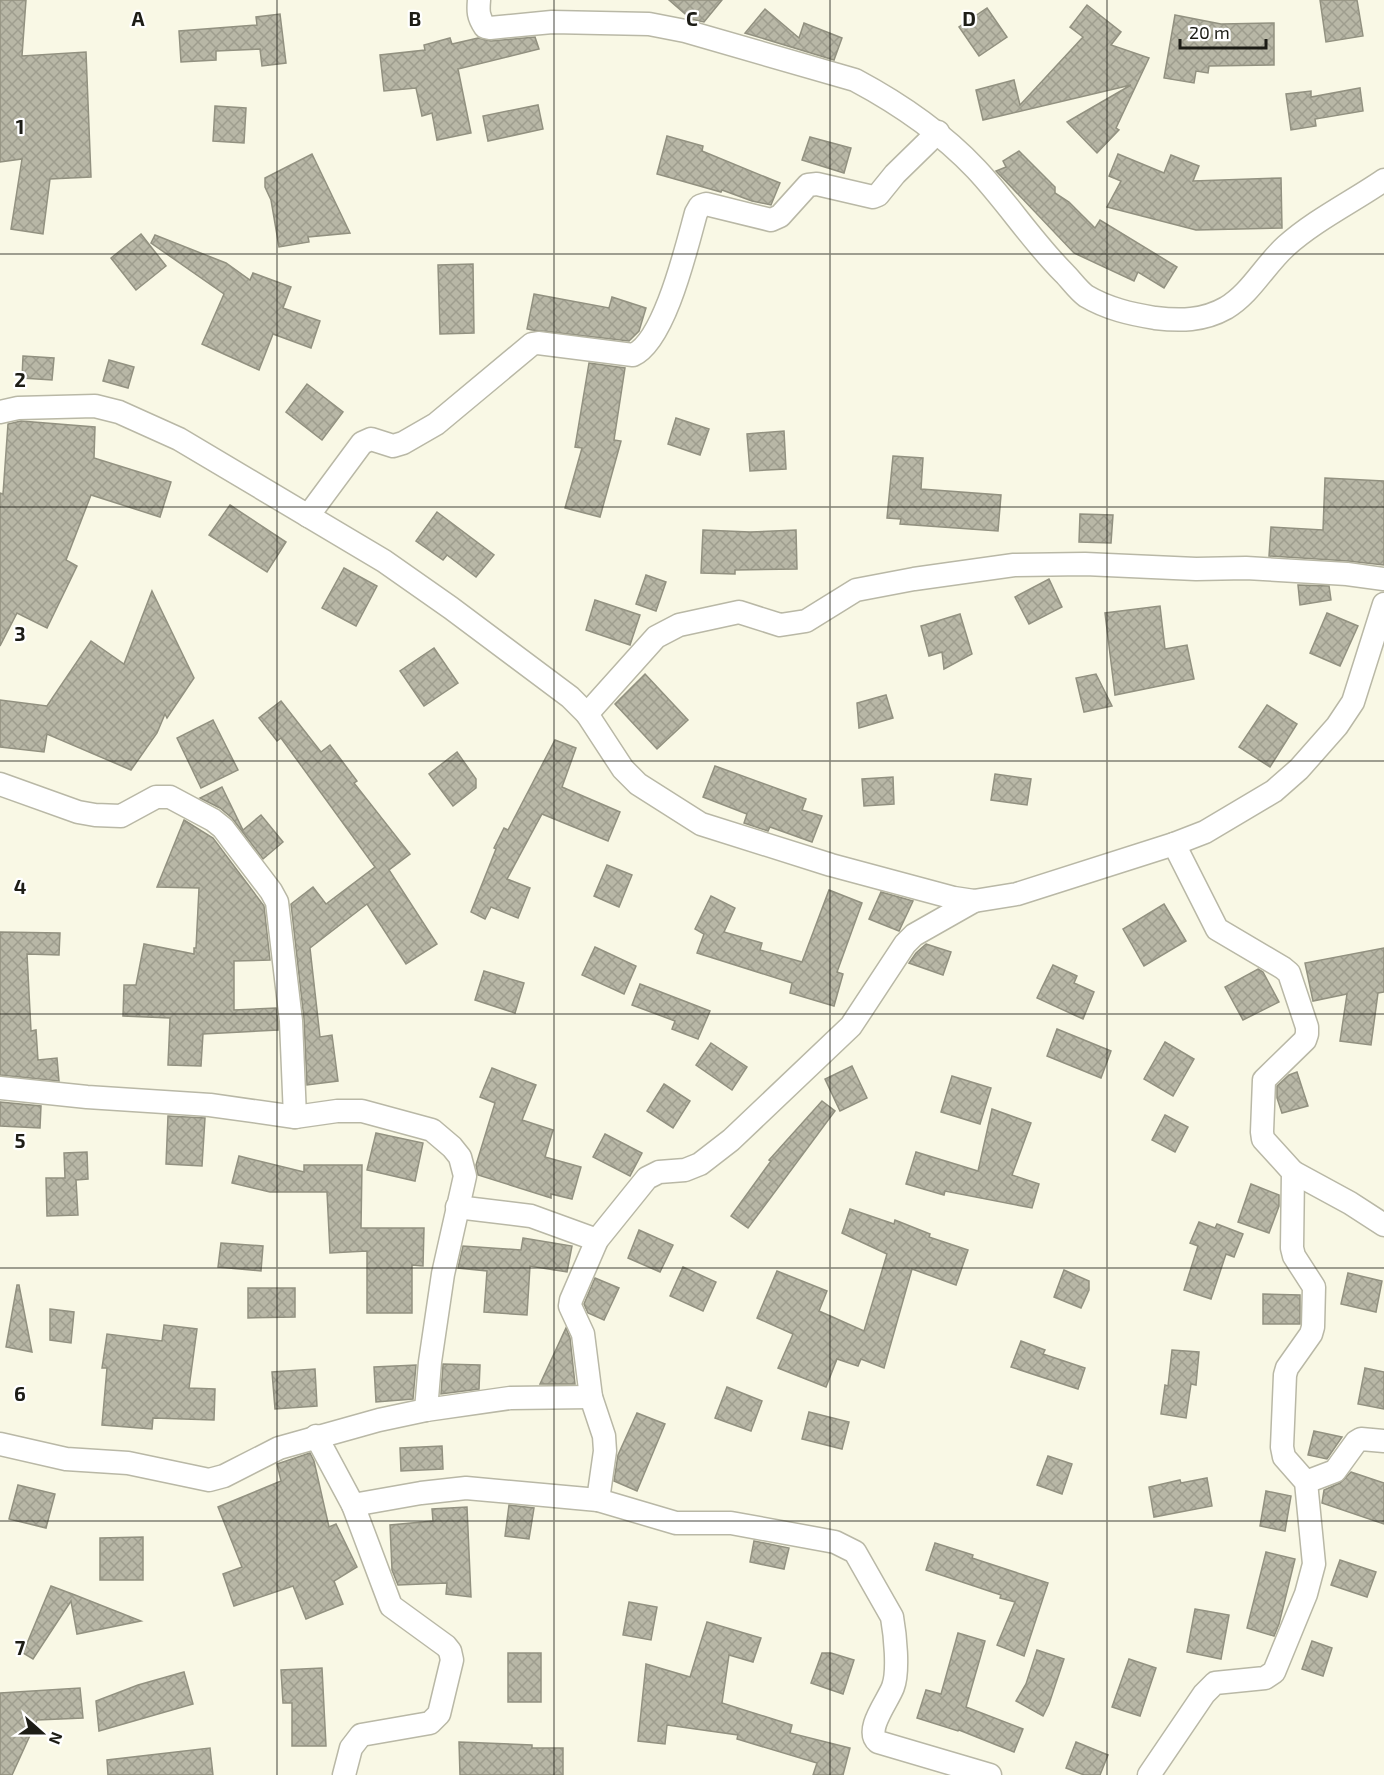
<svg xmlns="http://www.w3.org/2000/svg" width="1384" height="1775" font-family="'Exo 2',sans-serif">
<defs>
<pattern id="building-cross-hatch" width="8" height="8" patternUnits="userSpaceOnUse" patternTransform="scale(1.5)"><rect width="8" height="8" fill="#b8b7a6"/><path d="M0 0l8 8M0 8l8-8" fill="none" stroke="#9e9d8e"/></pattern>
</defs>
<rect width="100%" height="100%" fill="#f9f8e5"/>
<g fill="url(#building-cross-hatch)" stroke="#929180" stroke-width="1.5">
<polygon points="0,0 26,0 22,56 86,52 91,177 50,179 43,234 11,229 22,159 0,162"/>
<polygon points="669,0 722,0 704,22 691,19"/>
<polygon points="1320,0 1357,0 1363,36 1326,42"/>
<polygon points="1087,5 1121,32 1111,45 1149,58 1116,128 1119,130 1097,153 1067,122 1131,85 983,120 976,90 1014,80 1020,105 1083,37 1070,27"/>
<polygon points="987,8 1007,37 979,56 959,27"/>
<polygon points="765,9 799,38 804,23 842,38 834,60 745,33"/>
<polygon points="280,14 286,63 262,66 260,49 216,51 216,60 181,62 179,31 257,25 256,17"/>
<polygon points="1175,15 1221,24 1274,23 1274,65 1209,66 1208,73 1196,71 1194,83 1164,78"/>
<polygon points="535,37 539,49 458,69 471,133 437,140 432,113 422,116 416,88 384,91 380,55 425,50 424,45 450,38 452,44 478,38 491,41"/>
<polygon points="1360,88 1363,111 1315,119 1316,126 1291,130 1286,94 1311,91 1311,97"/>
<polygon points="538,105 543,129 488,141 483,116"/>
<polygon points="215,106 246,108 244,143 213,141"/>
<polygon points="667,136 703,146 702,151 780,183 771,205 752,201 722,190 721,192 657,174"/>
<polygon points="810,137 851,148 844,173 802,160"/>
<polygon points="1019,151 1055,187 1055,193 1069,202 1095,228 1100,220 1177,267 1164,288 1138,272 1134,281 1074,253 996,171 1006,167 1003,161"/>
<polygon points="312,154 350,233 308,237 309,242 279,247 271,200 265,187 265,178"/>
<polygon points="1118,154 1164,173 1171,155 1199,166 1193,181 1281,178 1282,228 1196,230 1107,207 1121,181 1109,176"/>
<polygon points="141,234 166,266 136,290 111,258"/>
<polygon points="155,235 226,263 250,280 253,273 291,287 283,308 320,321 311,348 273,334 259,370 202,344 224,294 151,243"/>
<polygon points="473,264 474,333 440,334 438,265"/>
<polygon points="534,294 609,308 612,297 646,308 639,331 629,341 532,330 527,329"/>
<polygon points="23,356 54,358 52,380 22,378"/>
<polygon points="109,360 134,367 128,388 103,381"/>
<polygon points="589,363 625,368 614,440 621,441 600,517 565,508 582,448 575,447"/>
<polygon points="307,384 343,412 322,440 286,412"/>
<polygon points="676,418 709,429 700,455 668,444"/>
<polygon points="21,421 95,427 94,458 171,482 160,517 91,495 66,560 77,566 47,628 17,613 0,646 0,493 3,494 8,424"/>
<polygon points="784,431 786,469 750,471 747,434"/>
<polygon points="893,456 923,458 921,489 1001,495 998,531 900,524 901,519 887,518"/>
<polygon points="1325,478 1384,481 1384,565 1348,561 1269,556 1271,527 1323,530"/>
<polygon points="230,505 286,542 267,572 209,535"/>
<polygon points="437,512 494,555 476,577 447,555 443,560 416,541"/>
<polygon points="1080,514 1113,515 1111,543 1079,542"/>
<polygon points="703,530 750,532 796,530 797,569 735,570 735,574 701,573"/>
<polygon points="344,568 377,586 356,626 322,608"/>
<polygon points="646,575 666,582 656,611 636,604"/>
<polygon points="1049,579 1062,607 1029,624 1015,597"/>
<polygon points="1298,585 1329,586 1331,600 1300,605"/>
<polygon points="152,591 194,678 167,718 165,714 157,733 131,770 47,734 44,752 0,747 0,700 47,706 91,641 124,664"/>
<polygon points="595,600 640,615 630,645 586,630"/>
<polygon points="1160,606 1165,649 1187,645 1194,679 1115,695 1105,613"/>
<polygon points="1327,613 1358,626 1340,666 1310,653"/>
<polygon points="960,614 972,654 944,669 942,652 929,656 921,626"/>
<polygon points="434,648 458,683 424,706 400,671"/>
<polygon points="645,674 688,720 657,749 615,704"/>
<polygon points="1096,674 1112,706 1084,712 1076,678"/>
<polygon points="886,695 893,718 859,728 857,703"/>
<polygon points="281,701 321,752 330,745 357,781 354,783 410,854 389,870 437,944 406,964 367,904 310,948 320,1037 332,1035 338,1081 307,1085 304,1019 291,904 313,887 326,904 375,867 281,738 277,741 259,718"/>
<polygon points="1267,705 1297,724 1270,767 1239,747"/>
<polygon points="213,720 238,770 201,788 177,738"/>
<polygon points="555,740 576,748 562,787 620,812 608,841 542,814 507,879 530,888 518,918 491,907 485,919 471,912 496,849 494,848 504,828 508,830"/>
<polygon points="457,752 476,779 476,788 453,806 429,774"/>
<polygon points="715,766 806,799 802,810 822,816 812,842 770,827 768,831 744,823 747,814 703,797"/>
<polygon points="995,774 1031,779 1027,805 991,800"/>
<polygon points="893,777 894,804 864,806 862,779"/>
<polygon points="222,787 243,830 261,815 283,842 263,859 232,818 220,808 200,798"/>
<polygon points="184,820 213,838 264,906 270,960 234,961 234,1010 276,1008 278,1022 278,1030 203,1034 201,1066 168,1065 170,1018 123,1016 124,985 136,985 144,944 194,954 194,948 196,948 199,888 157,887"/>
<polygon points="607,865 632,875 619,907 594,896"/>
<polygon points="829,890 862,903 837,972 843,974 834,1006 790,993 792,983 697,953 704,934 695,929 711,896 735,908 724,932 762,943 760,950 802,962"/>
<polygon points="881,892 913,901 899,931 869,919"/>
<polygon points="1164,904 1186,941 1144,966 1123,929"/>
<polygon points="0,932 60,933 59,955 27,954 31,1031 36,1030 38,1060 57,1058 59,1081 0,1075"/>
<polygon points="926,944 951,952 943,975 909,963 916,953"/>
<polygon points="595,947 636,966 624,994 582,975"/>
<polygon points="1384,948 1384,992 1378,993 1371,1045 1340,1041 1347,994 1313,1001 1305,963"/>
<polygon points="1053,965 1077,976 1074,983 1094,992 1083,1019 1037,998"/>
<polygon points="1258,969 1263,972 1279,1002 1243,1020 1225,987"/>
<polygon points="484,971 524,983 515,1013 475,1000"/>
<polygon points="640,984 710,1011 698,1039 672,1029 675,1021 632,1005"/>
<polygon points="1057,1029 1111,1051 1101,1078 1047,1056"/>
<polygon points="1165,1042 1194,1059 1173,1096 1144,1079"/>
<polygon points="711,1043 747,1067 732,1090 696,1065"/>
<polygon points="852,1066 867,1098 840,1111 825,1079"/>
<polygon points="492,1068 536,1085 522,1120 553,1130 545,1157 581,1167 572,1199 551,1194 551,1198 478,1175 476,1165 495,1103 480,1097"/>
<polygon points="1297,1072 1308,1106 1282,1113 1277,1098 1277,1086 1289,1075"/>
<polygon points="952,1076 991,1088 980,1124 941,1112"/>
<polygon points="664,1084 690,1101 673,1128 647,1111"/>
<polygon points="822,1101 835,1111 748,1228 731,1216 771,1161 769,1160"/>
<polygon points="0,1102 41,1106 40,1128 0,1126"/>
<polygon points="992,1109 1031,1123 1012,1175 1039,1184 1032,1208 945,1191 944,1195 906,1184 916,1152 978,1171"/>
<polygon points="1165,1115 1188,1127 1175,1152 1152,1140"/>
<polygon points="168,1116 205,1118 202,1166 166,1164"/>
<polygon points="376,1133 423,1143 415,1181 367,1170"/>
<polygon points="605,1134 642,1153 630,1176 593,1157"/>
<polygon points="87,1152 88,1179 76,1180 78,1215 47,1216 46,1178 65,1178 64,1153"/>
<polygon points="239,1156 304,1172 304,1165 362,1165 361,1228 424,1228 423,1266 412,1265 412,1313 367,1313 367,1251 330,1253 327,1192 270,1192 232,1183"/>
<polygon points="1251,1184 1279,1195 1279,1206 1269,1233 1238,1222"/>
<polygon points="850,1209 894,1224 895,1220 930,1234 929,1237 968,1250 956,1285 912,1269 884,1368 861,1359 858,1366 837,1359 826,1387 778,1368 793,1334 757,1318 777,1271 827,1291 819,1311 864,1331 887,1254 842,1233"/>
<polygon points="1199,1222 1215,1228 1217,1224 1243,1234 1234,1257 1226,1254 1211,1299 1184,1290 1198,1246 1190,1243"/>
<polygon points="639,1230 673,1245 660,1272 628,1258"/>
<polygon points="523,1238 572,1246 567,1272 530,1266 527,1315 484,1312 487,1271 458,1268 463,1246 521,1250"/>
<polygon points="221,1243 263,1246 261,1271 218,1267"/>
<polygon points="683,1267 716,1282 703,1311 670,1296"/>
<polygon points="1064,1270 1089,1281 1089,1290 1081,1308 1054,1297"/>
<polygon points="1348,1273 1382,1281 1376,1312 1341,1304"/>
<polygon points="595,1278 619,1288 604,1320 588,1313 584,1304"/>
<polygon points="17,1285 19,1285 32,1352 6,1347"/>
<polygon points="248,1288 295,1288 295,1317 248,1318"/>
<polygon points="1263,1294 1300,1295 1300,1324 1263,1324"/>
<polygon points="50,1309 74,1312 71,1343 50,1340"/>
<polygon points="164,1325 197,1329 189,1388 215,1389 214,1420 153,1418 152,1429 102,1425 107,1368 102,1368 107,1334 162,1341"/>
<polygon points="566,1328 570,1338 575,1384 540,1384"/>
<polygon points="1021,1341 1045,1350 1043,1354 1085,1368 1078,1389 1011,1367"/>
<polygon points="1172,1350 1199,1352 1196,1385 1191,1384 1186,1418 1161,1414 1165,1385 1168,1386"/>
<polygon points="443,1364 480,1365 479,1389 441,1394"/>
<polygon points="416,1365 413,1399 376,1402 374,1367"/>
<polygon points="1365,1368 1384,1372 1384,1409 1358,1404"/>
<polygon points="315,1369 317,1406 275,1409 272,1372"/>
<polygon points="727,1387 762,1401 751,1431 715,1418"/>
<polygon points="809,1412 849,1422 842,1449 802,1439"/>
<polygon points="637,1413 665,1424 637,1491 614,1481 618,1455"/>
<polygon points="1314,1431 1342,1437 1327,1459 1308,1455"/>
<polygon points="442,1446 443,1469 401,1471 400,1448"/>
<polygon points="310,1453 314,1461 329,1527 336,1524 357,1567 334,1581 343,1604 306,1619 293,1586 234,1606 223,1574 242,1567 218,1507 281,1481 277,1464"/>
<polygon points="1048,1456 1072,1464 1062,1494 1037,1485"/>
<polygon points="1351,1472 1384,1483 1384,1524 1322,1503 1324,1490 1340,1483"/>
<polygon points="1207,1478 1212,1506 1154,1517 1149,1487 1180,1480 1181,1483"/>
<polygon points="18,1485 55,1494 46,1528 9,1519"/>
<polygon points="1266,1491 1291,1496 1285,1531 1260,1526"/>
<polygon points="509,1505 534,1508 529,1539 505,1536"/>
<polygon points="467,1507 471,1597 446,1594 447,1583 398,1585 392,1570 390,1525 433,1521 432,1509"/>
<polygon points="143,1537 143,1580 100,1580 100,1538"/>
<polygon points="754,1541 789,1548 784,1569 750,1562"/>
<polygon points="935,1543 973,1555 972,1558 1048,1583 1024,1656 997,1645 1015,1602 1000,1598 1001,1595 926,1570"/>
<polygon points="1266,1552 1295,1559 1279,1624 1274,1636 1247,1628"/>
<polygon points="1340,1560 1376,1572 1367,1597 1331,1585"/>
<polygon points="51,1586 75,1595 141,1621 77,1634 71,1601 33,1659 23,1653"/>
<polygon points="629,1602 657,1607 651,1640 623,1635"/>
<polygon points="1195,1609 1229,1615 1221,1659 1187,1652"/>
<polygon points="707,1622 761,1638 753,1662 729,1655 722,1703 792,1725 790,1733 850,1748 843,1775 813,1775 817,1763 737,1739 738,1735 667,1725 665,1744 638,1741 646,1664 690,1677"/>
<polygon points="958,1633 985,1641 966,1707 1023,1729 1014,1752 959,1730 958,1731 917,1718 926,1690 941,1694"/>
<polygon points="1312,1641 1332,1648 1323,1676 1302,1669"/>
<polygon points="1037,1650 1064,1659 1049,1704 1043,1716 1016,1701 1026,1684"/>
<rect x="508" y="1653" width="33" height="49"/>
<polygon points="822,1653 831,1653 854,1660 843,1694 811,1683"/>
<polygon points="1129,1659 1156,1668 1140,1716 1112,1707"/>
<polygon points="322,1668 326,1746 292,1746 292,1703 283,1703 281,1670"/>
<polygon points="184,1672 193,1704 99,1731 96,1701 138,1685"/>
<polygon points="80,1688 83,1718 37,1720 12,1775 0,1775 0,1693"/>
<polygon points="459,1742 532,1745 532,1748 563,1748 563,1775 460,1775"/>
<polygon points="1076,1742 1108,1755 1100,1775 1084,1775 1066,1768"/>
<polygon points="210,1748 213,1775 108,1775 107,1760"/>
</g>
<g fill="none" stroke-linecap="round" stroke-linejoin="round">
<g stroke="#b9b8a6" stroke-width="25">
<g id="street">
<path d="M479 0C478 11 478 17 485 27L490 28 552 22 649 24 685 31 855 80C900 104 941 132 976 169 1007 202 1032 241 1064 273 1071 280 1078 290 1086 296 1108 309 1131 314 1155 318 1180 321 1203 321 1226 308 1251 293 1264 266 1286 246 1315 220 1352 202 1384 180"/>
<polyline points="0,412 18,408 95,406 119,412 179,439 384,561 451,608 570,697 587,714 623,769 638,784 701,824 831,865 954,898 974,901 1017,894 1174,844 1205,832 1274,791 1299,769 1337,726 1353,702 1384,604"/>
<path d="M308 516 362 443 371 439 393 446 403 443 436 424 532 344 538 343 633 355C665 341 687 245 696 213L700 206 706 204 771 220 780 216 808 185 817 184 873 197 878 195 895 174 938 132"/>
<polyline points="587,714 656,637 679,625 739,612 780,625 806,621 856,590 914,579 1014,565 1085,564 1196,569 1246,568 1347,574 1384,579"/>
<polyline points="0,784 78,812 95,815 121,816 156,797 170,797 213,820 223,828 271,891 277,902 291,1021 295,1117"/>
<path d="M974 901 914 935 905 944 851 1026 731 1140 700 1164 685 1170 659 1172 647 1178 597 1240 571 1300 570 1306 583 1334 591 1397 604 1436 605 1451 598 1500 676 1523H731L835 1542 855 1552 892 1617C895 1634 899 1671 893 1687 888 1701 864 1730 878 1742L990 1775"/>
<polyline points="0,1088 87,1097 210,1105 295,1117 337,1111 362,1111 432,1130 452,1147 460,1157 465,1176 443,1274 430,1362 426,1410"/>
<polyline points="1293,1172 1350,1203 1384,1225"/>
<polyline points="457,1207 531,1216 597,1240"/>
<polyline points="316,1436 353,1505"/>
<polyline points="0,1444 66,1459 128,1463 209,1480 224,1476 279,1448 379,1420 426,1410 510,1398 591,1397"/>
<polyline points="1306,1482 1335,1471 1356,1442 1361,1439 1384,1441"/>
<polyline points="344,1775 351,1748 361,1735 430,1723 439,1714 452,1660 450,1651 446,1646 391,1606 353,1505 421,1493 466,1488 598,1500"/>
<polyline points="1149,1775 1204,1694 1215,1683 1265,1678 1274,1672 1306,1594 1314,1564 1306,1482 1284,1457 1282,1447 1285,1375 1287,1368 1311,1334 1313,1327 1314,1287 1294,1256 1292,1248 1293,1172 1263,1139 1262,1132 1264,1080 1305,1040 1307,1034 1307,1027 1289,973 1283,968 1217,929 1174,844"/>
</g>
</g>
<use href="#street" stroke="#fff" stroke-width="22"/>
</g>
<path fill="none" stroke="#1d1d16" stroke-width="1.5" stroke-opacity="0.55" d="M277 0V1775M554 0V1775M830 0V1775M1107 0V1775M0 254H1384M0 507H1384M0 761H1384M0 1014H1384M0 1268H1384M0 1521H1384"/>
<g font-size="20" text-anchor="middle" font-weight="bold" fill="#1d1d16" stroke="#fff" stroke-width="4.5" stroke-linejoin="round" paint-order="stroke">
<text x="138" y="26">A</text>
<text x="415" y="26">B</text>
<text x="692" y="26">C</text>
<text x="969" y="26">D</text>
<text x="20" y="134">1</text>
<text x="20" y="387">2</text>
<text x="20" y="641">3</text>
<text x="20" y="894">4</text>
<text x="20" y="1148">5</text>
<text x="20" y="1401">6</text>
<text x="20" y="1655">7</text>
</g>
<g transform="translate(42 1733) rotate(111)" stroke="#ffffff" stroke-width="4.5" paint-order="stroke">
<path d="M0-4.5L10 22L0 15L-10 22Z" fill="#1d1d16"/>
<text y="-9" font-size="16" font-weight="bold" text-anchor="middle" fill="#1d1d16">N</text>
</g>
<path d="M1180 39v9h86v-9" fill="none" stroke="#1d1d16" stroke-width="3"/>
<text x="1189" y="39" font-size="18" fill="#1d1d16" stroke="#ffffff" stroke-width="4.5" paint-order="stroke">20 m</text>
</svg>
